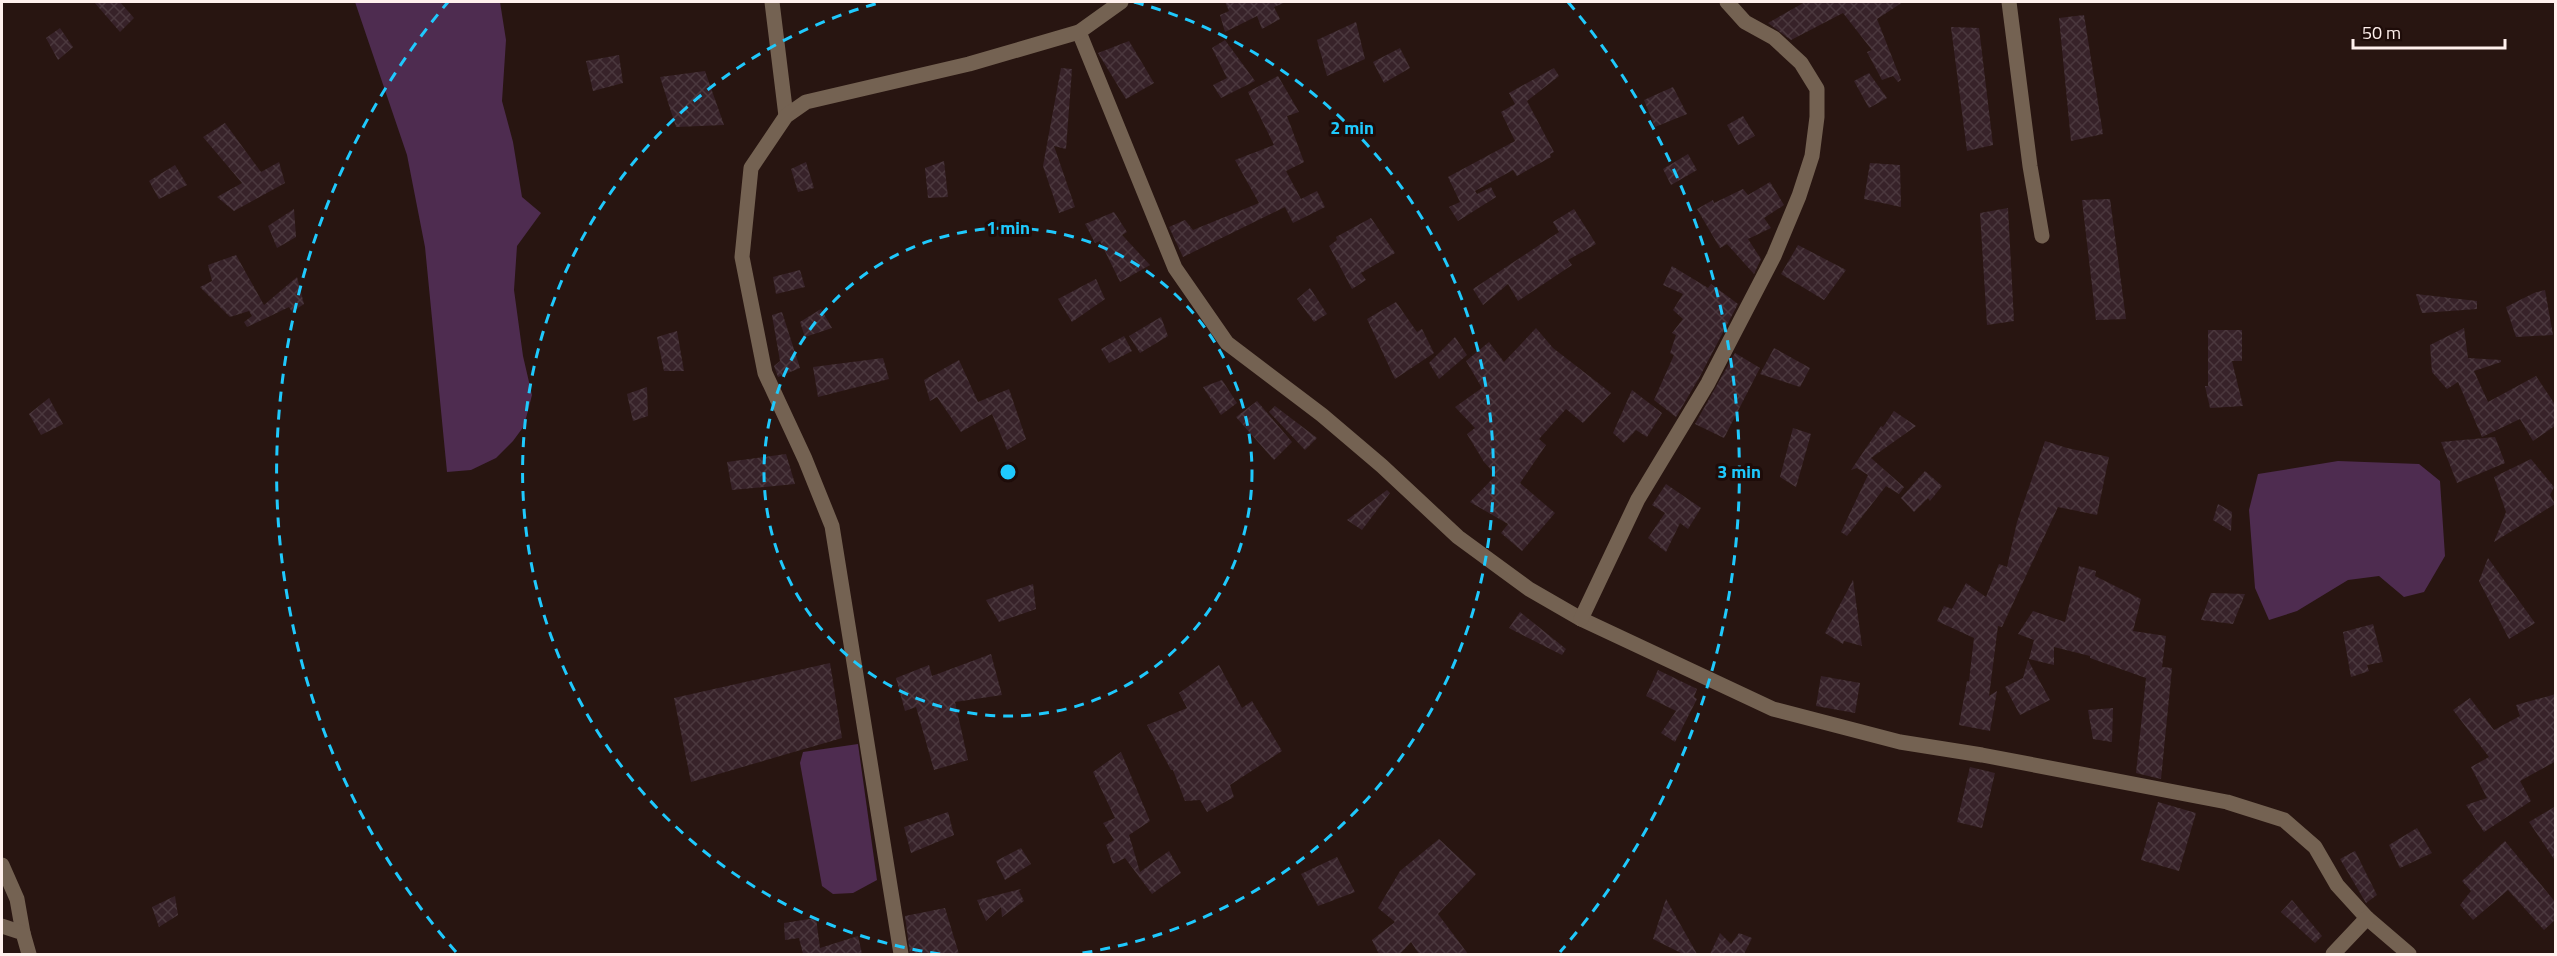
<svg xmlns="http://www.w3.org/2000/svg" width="2557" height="956" font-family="'Titillium Web',sans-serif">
<defs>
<pattern id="building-cross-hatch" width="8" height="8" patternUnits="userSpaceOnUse" patternTransform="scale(1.5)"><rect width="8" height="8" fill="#372229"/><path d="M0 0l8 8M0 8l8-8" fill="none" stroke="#4b383e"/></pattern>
</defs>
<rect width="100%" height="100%" fill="#281511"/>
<g fill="#4e2c50">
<polygon points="355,2 500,2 506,40 502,101 513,142 522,197 541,213 517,246 514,290 523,356 532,395 524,426 513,441 496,458 471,470 447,472 425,247 407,155"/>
<polygon points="2338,461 2419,464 2440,481 2445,556 2424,592 2404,597 2379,576 2348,580 2297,611 2269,620 2255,588 2249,510 2258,474"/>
<polygon points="858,744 877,880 853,893 833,894 822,886 800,763 803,752"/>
</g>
<g fill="url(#building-cross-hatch)">
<polygon points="94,2 120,2 134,18 120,32"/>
<polygon points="1225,2 1286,2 1274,7 1280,19 1262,29 1257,16 1225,32 1220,15 1229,11"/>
<polygon points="1805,2 1903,2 1877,19 1901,80 1898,82 1893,76 1882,80 1867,52 1872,50 1843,13 1791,40 1768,23"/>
<polygon points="2084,15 2103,134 2071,141 2059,18"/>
<polygon points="1356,22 1365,59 1327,76 1317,40"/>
<polygon points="1951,27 1979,28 1993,145 1967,151"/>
<polygon points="60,28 73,47 58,60 46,38"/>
<polygon points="1225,40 1255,81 1221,98 1213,85 1227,78 1212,48"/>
<polygon points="1129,41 1154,83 1126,99 1098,53"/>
<polygon points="1400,48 1410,68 1384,83 1373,62"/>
<polygon points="619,55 623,83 593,91 586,61"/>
<polygon points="1061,68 1072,69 1066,149 1054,146 1075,207 1059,213 1043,166"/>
<polygon points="1554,68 1559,76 1527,101 1554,152 1550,154 1551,157 1517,176 1513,170 1475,191 1477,194 1491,187 1496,197 1458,221 1449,207 1460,202 1448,177 1515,141 1501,112 1515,104 1509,93"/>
<polygon points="705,71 724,125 676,127 660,77"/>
<polygon points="1869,73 1887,98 1869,108 1854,81"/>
<polygon points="1278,76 1299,112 1287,116 1304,162 1286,171 1301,199 1317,191 1325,207 1293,223 1285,207 1183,257 1169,227 1185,220 1193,230 1259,203 1235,160 1274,145 1248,92"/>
<polygon points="1673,87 1687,114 1655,127 1644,100"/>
<polygon points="1743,116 1755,136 1738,145 1727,125"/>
<polygon points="225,123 261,172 279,162 285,183 234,211 217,197 242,183 203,137"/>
<polygon points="1688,154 1697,170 1671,185 1663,169"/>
<polygon points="944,161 948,197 928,198 925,168"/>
<polygon points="806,162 814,188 798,192 791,169"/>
<polygon points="1870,163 1900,165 1901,207 1864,199"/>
<polygon points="175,165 187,185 159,199 149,181"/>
<polygon points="1770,182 1784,205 1764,218 1771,228 1748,239 1761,259 1754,274 1727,244 1720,248 1697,209 1713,200 1714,203 1743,189 1748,195"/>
<polygon points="2110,199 2126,319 2096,320 2082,200"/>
<polygon points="2008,208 2014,321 1987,325 1980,213"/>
<polygon points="294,209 296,237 277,248 268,226"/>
<polygon points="1574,209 1596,244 1568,260 1572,265 1518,301 1508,284 1483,305 1473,289 1559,232 1553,222"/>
<polygon points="1114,212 1127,232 1122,235 1150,265 1120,282 1100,241 1095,243 1085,224"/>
<polygon points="1371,218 1395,253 1361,273 1366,280 1352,289 1329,246 1337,240 1336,237"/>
<polygon points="1798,245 1846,270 1824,300 1781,274"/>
<polygon points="236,255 264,305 297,277 304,304 292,312 289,307 247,327 244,322 252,316 249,311 230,317 200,287 212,281 208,265"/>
<polygon points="1672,266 1708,288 1711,284 1738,304 1699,378 1676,417 1654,400 1674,355 1670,353 1676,335 1672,333 1683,319 1673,310 1683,294 1663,285"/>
<polygon points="800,270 805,287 776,294 773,277"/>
<polygon points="1096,279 1105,299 1072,322 1058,299"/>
<polygon points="1310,288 1327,314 1314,322 1297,299"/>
<polygon points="2545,290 2553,335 2516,337 2506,307 2534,293"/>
<polygon points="2416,294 2477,301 2477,309 2422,313"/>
<polygon points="1396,302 1417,332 1422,329 1434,353 1395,379 1367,319"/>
<polygon points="821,309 832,328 805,337 800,322"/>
<polygon points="782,312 800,368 778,377 774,366 780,361 772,315"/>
<polygon points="1161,317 1168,336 1140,353 1129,336"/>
<polygon points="1536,328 1553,348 1611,393 1583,423 1566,409 1539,439 1546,445 1520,483 1555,513 1522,551 1501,533 1508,524 1470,502 1496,475 1484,462 1467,434 1475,428 1455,407 1482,388 1466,361 1489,342 1504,362"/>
<polygon points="2464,328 2468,358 2501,360 2501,362 2474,371 2488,402 2536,376 2556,406 2556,425 2533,441 2520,419 2482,437 2458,382 2447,389 2432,372 2430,345"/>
<polygon points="2208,330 2242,330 2242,361 2232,361 2243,406 2210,408 2205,386 2208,386"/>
<polygon points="677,331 684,371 664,371 657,337"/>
<polygon points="1124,336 1132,351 1109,363 1101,349"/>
<polygon points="1455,337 1467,355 1439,379 1429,363"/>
<polygon points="1774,348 1810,368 1800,387 1760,374"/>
<polygon points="1735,353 1760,368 1724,438 1695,424"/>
<polygon points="883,358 889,379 818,397 813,367"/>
<polygon points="959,360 978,402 1009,389 1026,439 1007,450 992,414 961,432 937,397 930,401 924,380"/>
<polygon points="1222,380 1237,403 1221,415 1203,387"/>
<polygon points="647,387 648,416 633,421 627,394"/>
<polygon points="1632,390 1662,413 1647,437 1636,430 1624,443 1613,433"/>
<polygon points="49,398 63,424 41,435 29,414"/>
<polygon points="1257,401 1292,442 1274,460 1236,417"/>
<polygon points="1275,406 1317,438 1305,450 1269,412"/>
<polygon points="1894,411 1916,426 1871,458 1904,487 1899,494 1886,486 1847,536 1841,532 1868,475 1857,468 1851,470 1881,426 1883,427"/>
<polygon points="1793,428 1811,434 1796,487 1780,477"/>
<polygon points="2495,437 2505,463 2457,483 2441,442"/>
<polygon points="2045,441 2067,448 2109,457 2097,515 2058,507 2002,627 1998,626 1989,696 1997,691 1990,731 1959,725 1967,681 1969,681 1974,638 1937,621 1944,606 1952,609 1966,583 1986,597 1999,564 2007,567 2017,522"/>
<polygon points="786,454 795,484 732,490 727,462"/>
<polygon points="2531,459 2554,487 2550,495 2555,504 2494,542 2506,512 2494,477"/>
<polygon points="1925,471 1942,486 1930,501 1928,498 1914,512 1901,498"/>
<polygon points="1666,484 1701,508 1688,529 1680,523 1666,552 1648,538 1665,513 1652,505"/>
<polygon points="1387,490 1390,493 1362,530 1347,520"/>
<polygon points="2218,504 2232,512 2231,531 2213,520"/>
<polygon points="2488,558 2535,623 2509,639 2479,581"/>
<polygon points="2079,566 2096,571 2095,576 2141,599 2133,631 2166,636 2162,667 2172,668 2161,779 2136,773 2146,678 2090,658 2090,656 2054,647 2054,665 2029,659 2034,640 2018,634 2033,611 2065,622"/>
<polygon points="1853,580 1862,646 1844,641 1843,644 1825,633"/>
<polygon points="1033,584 1036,609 999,622 986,600"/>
<polygon points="2211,593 2245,594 2233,624 2201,620"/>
<polygon points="1520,612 1566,649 1562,655 1509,628"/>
<polygon points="2373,624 2383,662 2367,665 2369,671 2351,677 2343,632"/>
<polygon points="991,654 1002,695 955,702 968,760 934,770 916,707 905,711 896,678 929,665 932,676"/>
<polygon points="2028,660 2050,700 2020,715 2005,687 2023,678"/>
<polygon points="830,663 842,738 691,782 674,698"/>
<polygon points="1219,665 1242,708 1252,701 1282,751 1230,785 1234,797 1207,812 1200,800 1185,801 1173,770 1171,770 1147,725 1187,708 1179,693"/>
<polygon points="1658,670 1697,689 1694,697 1697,699 1675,742 1661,733 1676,711 1646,696"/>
<polygon points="1821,676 1860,683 1855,713 1816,706"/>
<polygon points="2556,694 2556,761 2520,781 2531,801 2484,832 2466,805 2487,798 2471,767 2489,757 2453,710 2470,698 2494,730 2520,716 2516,705"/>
<polygon points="2113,708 2112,742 2093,739 2088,710"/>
<polygon points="1121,752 1150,821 1129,835 1140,872 1169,851 1181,873 1152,894 1125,858 1113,864 1106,845 1114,840 1103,823 1115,818 1093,772"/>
<polygon points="1970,767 1995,773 1982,828 1957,822"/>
<polygon points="2158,802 2196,813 2179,871 2141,860"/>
<polygon points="2556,806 2556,862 2529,822"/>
<polygon points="948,812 954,835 911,853 904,827"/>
<polygon points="2417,828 2432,853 2400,868 2389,845"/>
<polygon points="1439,839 1476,874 1438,914 1468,954 1419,954 1411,942 1400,954 1379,954 1372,940 1395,922 1378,908 1400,871"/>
<polygon points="2505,841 2556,903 2556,919 2544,930 2508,890 2473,920 2460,905 2471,891 2462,881"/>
<polygon points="1021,848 1031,864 1005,880 996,861"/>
<polygon points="2355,851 2377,895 2366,903 2340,859"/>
<polygon points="1337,857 1355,892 1318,906 1301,874"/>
<polygon points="1021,889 1019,891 1024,901 1002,917 1001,907 986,921 977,900"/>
<polygon points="175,896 178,915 159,927 152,907"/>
<polygon points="1666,899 1697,954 1683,954 1653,939"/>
<polygon points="2292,900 2322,936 2315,943 2281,912"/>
<polygon points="945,908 959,954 910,954 905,916"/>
<polygon points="816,918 820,948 858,936 862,954 803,954 799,938 785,940 784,923"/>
<polygon points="1720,933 1731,944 1739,933 1752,938 1744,954 1710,954"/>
</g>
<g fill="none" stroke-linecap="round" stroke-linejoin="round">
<g stroke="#746252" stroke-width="15">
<polyline points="772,2 786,116"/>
<polyline points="2009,2 2030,166 2042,236"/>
<polyline points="1079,32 1175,268 1227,343 1322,415 1382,466 1458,537 1529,589 1581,619 1773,709 1900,742 1982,755 2227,802 2284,820 2315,847 2337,885 2367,918 2409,954"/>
<polyline points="1581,619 1638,499 1708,383 1774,256 1799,196 1812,156 1817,117 1817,89 1801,63 1774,38 1745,22 1727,2"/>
<polyline points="2,865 17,899 23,933"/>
<polyline points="2,926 23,933 29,954"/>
<polyline points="901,954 832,526 805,459 765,373 742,257 751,168 786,116 806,102 969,64 1079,32 1121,2"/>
<polyline points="2333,954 2367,918"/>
</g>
</g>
<g fill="none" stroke="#1fc9fd" stroke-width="3" stroke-dasharray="10 8">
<circle cx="1008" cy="472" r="244"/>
<path d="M940 954A487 487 0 0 1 882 2M1134 2A487 487 0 0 1 1076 954"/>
<path d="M456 952A731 731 0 0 1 448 2M1568 2A731 731 0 0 1 1560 952"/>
</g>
<circle cx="1008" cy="472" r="9" fill="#1fc9fd" stroke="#1e0c09" stroke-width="3"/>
<g font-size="18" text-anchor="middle" font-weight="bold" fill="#1fc9fd" stroke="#1e0c09" stroke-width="6" stroke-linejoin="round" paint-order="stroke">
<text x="1352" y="134">2 min</text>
<text x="1008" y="234">1 min</text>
<text x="1739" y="478">3 min</text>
</g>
<rect width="2557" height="956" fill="none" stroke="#fff0ed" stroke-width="6"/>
<path d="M2353 39v9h152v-9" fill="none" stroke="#fff0ed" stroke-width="3"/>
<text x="2362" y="39" font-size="18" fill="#fff0ed" stroke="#1e0c09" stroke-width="4.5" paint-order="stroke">50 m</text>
</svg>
